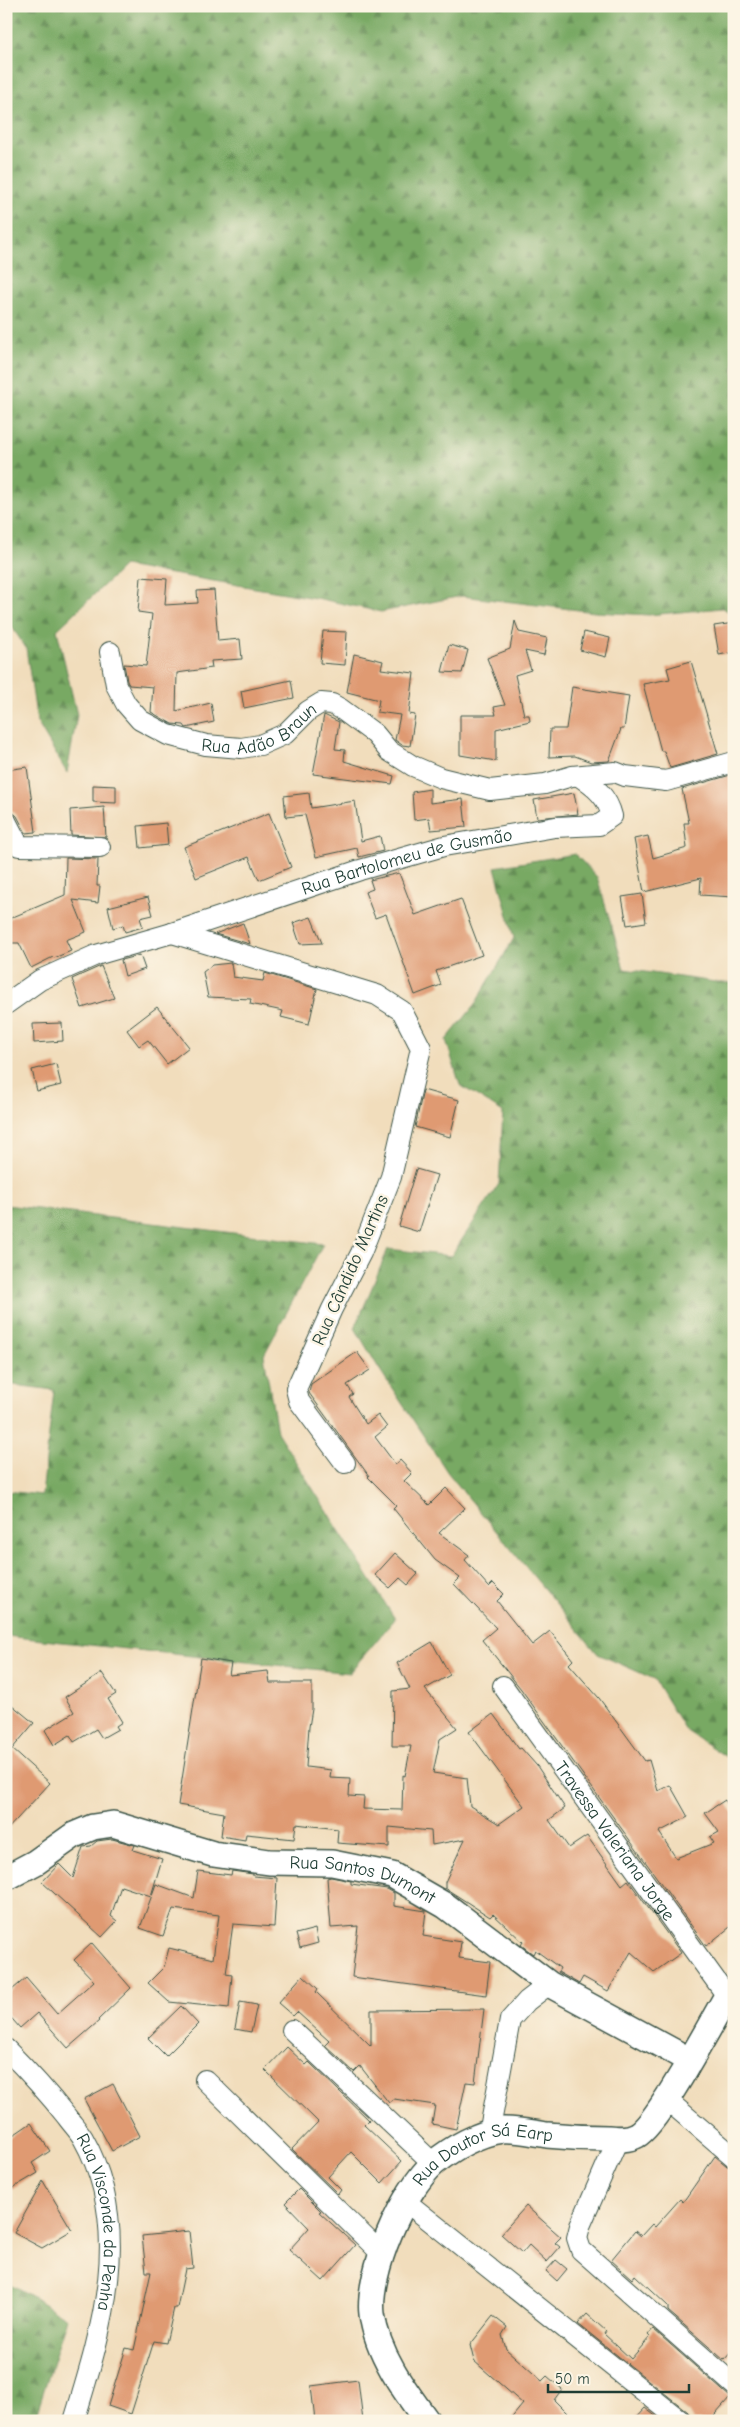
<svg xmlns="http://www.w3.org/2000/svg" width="740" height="2427" font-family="'Comic Neue',sans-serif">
<defs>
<pattern id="forest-firs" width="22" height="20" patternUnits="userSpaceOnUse" patternTransform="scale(1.25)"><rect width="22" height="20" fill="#78a963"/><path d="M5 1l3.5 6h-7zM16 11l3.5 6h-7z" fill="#628b52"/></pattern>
</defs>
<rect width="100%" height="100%" fill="#fcf5e5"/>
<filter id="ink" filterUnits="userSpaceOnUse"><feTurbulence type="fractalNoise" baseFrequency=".02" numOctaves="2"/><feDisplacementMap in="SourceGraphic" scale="10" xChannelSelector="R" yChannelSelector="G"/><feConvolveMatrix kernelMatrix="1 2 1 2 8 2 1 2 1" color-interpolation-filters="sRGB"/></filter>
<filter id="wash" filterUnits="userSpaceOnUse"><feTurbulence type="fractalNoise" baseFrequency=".0096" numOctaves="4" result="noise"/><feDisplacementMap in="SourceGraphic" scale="20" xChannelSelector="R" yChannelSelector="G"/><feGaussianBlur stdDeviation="1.12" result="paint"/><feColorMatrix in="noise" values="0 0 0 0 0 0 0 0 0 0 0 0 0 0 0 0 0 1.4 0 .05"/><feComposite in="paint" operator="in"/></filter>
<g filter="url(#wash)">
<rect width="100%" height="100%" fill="#f1ddbc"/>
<g fill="url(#forest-firs)" stroke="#4c734c">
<polygon points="6,6 734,6 734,614 722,608 649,615 595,612 462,596 381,612 321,599 124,566 57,630 77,715 67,773 37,722 26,648 6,618"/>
<polygon points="575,854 597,877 624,969 722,983 734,983 734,1762 685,1730 654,1679 598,1654 448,1473 378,1367 355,1328 388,1249 451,1256 499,1184 503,1112 460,1085 446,1040 474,1006 514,938 495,867"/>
<polygon points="6,1205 323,1244 264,1355 277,1432 395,1619 349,1673 6,1636 6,1491 42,1495 54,1390 6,1384"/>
<polygon points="6,2281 67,2318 34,2421 6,2421"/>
</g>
<g id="blocks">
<g fill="#df9a72">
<polygon points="141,577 167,579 165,605 198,603 197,591 214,590 218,641 240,639 242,659 211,661 212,668 177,673 176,711 211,703 214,722 186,728 184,725 172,724 151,712 153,687 129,685 127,681 124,664 146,666 152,614 138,612"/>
<polygon points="515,621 519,632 547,638 544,655 525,651 531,670 515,675 524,715 529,715 530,721 496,729 496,761 460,755 460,715 496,715 494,707 505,705 487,658 510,649"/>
<polygon points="734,623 734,652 719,655 714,626"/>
<polygon points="323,631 347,632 345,665 320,663"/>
<polygon points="584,632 610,638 606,657 580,650"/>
<polygon points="449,645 468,650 462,673 442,672"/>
<polygon points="354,654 383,661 381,669 414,673 409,714 415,715 410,746 402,745 395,740 400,715 377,712 379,700 347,692"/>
<polygon points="691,661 718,754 670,768 664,751 661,751 643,684 670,679 667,668"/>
<polygon points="291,680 294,698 244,708 241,691"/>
<polygon points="572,687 629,696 624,729 621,729 609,761 591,762 575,756 549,757 550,729 566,729"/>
<polygon points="324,715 339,722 335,749 345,750 344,761 394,776 392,784 313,774"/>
<polygon points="27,767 36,832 26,833 17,816 10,810 6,770"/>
<polygon points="734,774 734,897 700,895 701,878 644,892 634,839 648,836 653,858 687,848 684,823 689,823 682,789"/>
<polygon points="93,785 116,786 116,803 93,802"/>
<polygon points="430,789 430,803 463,799 466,827 431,830 429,818 414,820 412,792"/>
<polygon points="309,793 311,808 355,801 361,841 380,836 383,851 359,857 357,848 316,857 305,815 286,817 284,796"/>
<polygon points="574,793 578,814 537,818 534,800"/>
<polygon points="104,807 106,837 71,835 70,810"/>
<polygon points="269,813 291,867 259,880 249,857 196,878 184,847"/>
<polygon points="166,823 168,845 140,848 138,826"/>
<polygon points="66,858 98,859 97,886 100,886 98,903 73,900 86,932 66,940 71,951 54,958 53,957 31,968 19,943 6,943 6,920 65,895"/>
<polygon points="399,873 415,915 461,899 482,955 436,971 441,985 415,995 386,914 375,918 365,892 373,889 370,880"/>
<polygon points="642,894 646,922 627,925 622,897"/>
<polygon points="148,897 153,915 140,918 143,927 125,932 123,925 113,928 108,907"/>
<polygon points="311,917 322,943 300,944 293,923"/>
<polygon points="243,923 250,944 215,934"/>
<polygon points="140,955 145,969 125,976 121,960"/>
<polygon points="231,963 233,977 263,981 265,973 317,989 309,1024 281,1017 283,1011 250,1004 251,999 208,997 203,972 212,965"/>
<polygon points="101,966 114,998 82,1008 72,979"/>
<polygon points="157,1007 189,1047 167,1064 148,1040 139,1046 127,1030"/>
<polygon points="62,1023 63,1041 34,1043 33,1024"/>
<polygon points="56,1064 61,1085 37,1091 32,1070"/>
<polygon points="423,1090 459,1100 450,1137 415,1127"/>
<polygon points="416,1169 437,1175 419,1232 399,1226"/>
<polygon points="357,1352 370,1370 347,1385 353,1394 349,1397 366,1424 378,1415 387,1427 375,1437 396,1465 400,1460 412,1473 404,1481 429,1505 446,1488 465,1508 439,1533 469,1555 465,1560 489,1587 493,1583 504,1594 497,1601 532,1645 550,1631 573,1660 569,1664 599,1698 645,1761 649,1760 658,1791 670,1785 688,1817 659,1832 676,1858 714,1843 710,1837 719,1832 705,1813 725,1800 734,1814 734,1924 706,1946 521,1689 482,1640 496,1628 454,1584 460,1578 435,1560 393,1508 396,1505 368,1477 369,1476 309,1393 311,1384"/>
<polygon points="395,1553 418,1574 408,1585 400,1578 390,1588 375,1575"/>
<polygon points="432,1642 450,1675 425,1689 457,1728 440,1739 433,1773 467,1778 470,1806 499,1824 524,1806 469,1732 493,1714 519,1749 521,1748 537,1766 565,1808 549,1820 569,1848 587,1836 622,1885 628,1880 681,1953 654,1972 631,1952 608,1991 583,1977 579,1984 558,1972 560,1968 535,1950 533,1954 521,1945 523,1942 493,1914 490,1917 445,1888 445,1882 465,1839 432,1845 431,1831 389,1827 389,1847 337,1843 338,1829 296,1824 294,1839 246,1834 245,1840 221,1836 224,1813 178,1805 201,1658 231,1663 229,1675 268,1671 270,1683 312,1683 312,1709 309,1727 306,1767 331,1770 330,1778 350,1779 349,1796 364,1797 363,1809 402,1810 403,1775 405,1776 411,1746 392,1746 393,1691 410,1689 397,1663"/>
<polygon points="102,1673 116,1694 108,1699 122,1722 116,1726 118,1729 102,1738 96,1729 74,1742 70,1735 54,1745 45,1730 74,1712 65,1697"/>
<polygon points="6,1700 34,1723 12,1749 50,1783 6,1831"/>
<polygon points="112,1839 135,1845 133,1850 162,1859 151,1896 121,1886 111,1916 117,1921 102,1937 42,1882 59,1864 73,1878 83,1847 91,1846 97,1841"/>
<polygon points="198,1871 231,1875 232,1871 253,1874 253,1876 277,1878 274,1927 233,1924 226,1974 232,1975 229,2008 169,2002 148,1983 164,1967 169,1948 213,1959 219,1915 173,1909 163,1936 140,1928 156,1884 194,1898"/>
<polygon points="331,1877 351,1881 351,1884 387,1889 394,1893 394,1906 426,1911 423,1936 461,1942 459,1958 490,1962 486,1995 352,1977 358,1926 331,1928 327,1878"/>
<polygon points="315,1929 318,1943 300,1948 296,1934"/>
<polygon points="92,1943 131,1988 98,2020 99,2021 68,2048 37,2013 20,2028 6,2012 6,1995 26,1978 57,2014 94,1981 74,1960"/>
<polygon points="303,1975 318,1989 316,1992 371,2046 371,2010 484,2009 475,2083 466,2082 456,2129 432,2124 435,2105 394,2099 389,2103 360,2066 354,2072 325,2045 329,2041 297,2012 293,2016 278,2003"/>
<polygon points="240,2002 257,2005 251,2032 235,2029"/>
<polygon points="181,2006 198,2024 166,2056 148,2038"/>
<polygon points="287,2047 306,2065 309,2062 369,2120 364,2125 402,2161 382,2183 351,2152 328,2177 341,2190 338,2194 292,2149 318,2122 265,2070"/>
<polygon points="113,2084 140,2136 112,2151 84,2099"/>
<polygon points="31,2123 50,2151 32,2163 38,2173 6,2192 6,2140"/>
<polygon points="715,2156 727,2166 734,2169 734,2349 724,2360 668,2311 668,2306 635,2275 632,2279 611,2260 635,2231 641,2236 652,2224 655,2227 680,2199 683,2202"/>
<polygon points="43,2181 72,2230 42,2248 14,2233"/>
<polygon points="299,2189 321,2211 319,2212 355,2245 323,2281 289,2250 309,2228 285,2203"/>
<polygon points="526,2206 561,2237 555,2243 560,2247 547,2262 529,2245 522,2253 501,2234"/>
<polygon points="189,2231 193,2268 185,2269 177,2308 174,2308 166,2343 154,2341 131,2414 108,2406 126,2348 134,2350 151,2272 146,2272 142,2236"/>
<polygon points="556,2260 567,2269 557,2281 546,2271"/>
<polygon points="587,2314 606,2331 604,2334 631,2359 650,2337 648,2335 653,2329 730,2397 709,2421 693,2421 688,2412 578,2324"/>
<polygon points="493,2316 507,2327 502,2335 506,2349 542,2381 547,2376 562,2389 554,2400 575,2421 509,2421 523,2404 474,2361 470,2345"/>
<polygon points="358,2380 363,2421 315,2421 311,2386"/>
<polygon points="645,2408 662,2421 633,2421"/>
</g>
</g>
</g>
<g filter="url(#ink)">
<use href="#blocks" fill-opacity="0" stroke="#3e5548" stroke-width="1"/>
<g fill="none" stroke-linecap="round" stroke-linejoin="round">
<g stroke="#3e5548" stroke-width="22">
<g id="minor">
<path id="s1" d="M110 652 116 685 126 704 140 720 168 735 206 745 241 748 260 745 285 734 308 711 321 703 332 704 341 709 375 734 389 751 413 766 441 778 490 790 545 784 572 776 615 772 625 776 666 781 734 762"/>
<polyline points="6,821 19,846 100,847"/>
<polyline points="172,933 377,995 402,1011 421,1048 391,1177 361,1253 332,1309 296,1389 299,1401 345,1463"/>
<path id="s2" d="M6 1004 40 980 96 955 172 933 360 870 444 846 555 827 599 825 612 816C607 796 595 787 579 776"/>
<path id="s3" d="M503 1686 727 1996"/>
<polyline points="292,2030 434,2164"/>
<path id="s4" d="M6 2049C28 2071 48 2093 67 2117 72 2124 79 2131 83 2138 134 2228 102 2330 74 2421"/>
<polyline points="205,2080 382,2254"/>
<polyline points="666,2099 734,2157"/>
<polyline points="489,2134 510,2020 527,2001 549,1984"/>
<polyline points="618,2139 580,2226 577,2238 581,2250 734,2385"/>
<polyline points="405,2201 681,2421"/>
</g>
</g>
<g stroke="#3e5548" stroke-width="28">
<g id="major">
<path id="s5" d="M6 1878 36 1862 74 1835 93 1827 113 1824 213 1854 269 1862 332 1863 392 1875 446 1906 549 1984 689 2060"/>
<path id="s6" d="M427 2421C404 2390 377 2353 372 2314 367 2273 403 2190 434 2163 452 2148 479 2133 502 2130 516 2129 533 2133 547 2135 567 2137 587 2138 608 2138 618 2139 628 2140 637 2135 658 2124 712 2021 727 1996L734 1990"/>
</g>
</g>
<use href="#minor" stroke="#fff" stroke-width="20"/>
<use href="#major" stroke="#fff" stroke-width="25"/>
</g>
</g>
<g text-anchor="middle" stroke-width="5" stroke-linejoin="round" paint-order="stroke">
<g font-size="18" fill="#1f3d34" stroke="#fcf5e5">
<text dy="6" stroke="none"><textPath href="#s1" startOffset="206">Rua Adão Braun</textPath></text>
<text dy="6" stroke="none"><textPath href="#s2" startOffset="428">Rua Bartolomeu de Gusmão</textPath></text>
<text transform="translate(350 1270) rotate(-66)" y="6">Rua Cândido Martins</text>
<text dy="6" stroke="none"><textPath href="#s3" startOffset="191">Travessa Valeriana Jorge</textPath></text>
<text dy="6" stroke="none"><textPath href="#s5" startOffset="379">Rua Santos Dumont</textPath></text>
<text dy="6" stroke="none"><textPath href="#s6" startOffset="339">Rua Doutor Sá Earp</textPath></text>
<text dy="6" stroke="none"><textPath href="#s4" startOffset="205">Rua Visconde da Penha</textPath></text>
</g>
</g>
<rect width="740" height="2427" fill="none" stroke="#fcf5e5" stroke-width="25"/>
<path d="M548 2384v8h141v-8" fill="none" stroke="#1f3d34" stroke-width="2.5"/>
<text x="555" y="2384" font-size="15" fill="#1f3d34" stroke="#fcf5e5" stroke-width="4" paint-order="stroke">50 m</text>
</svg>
